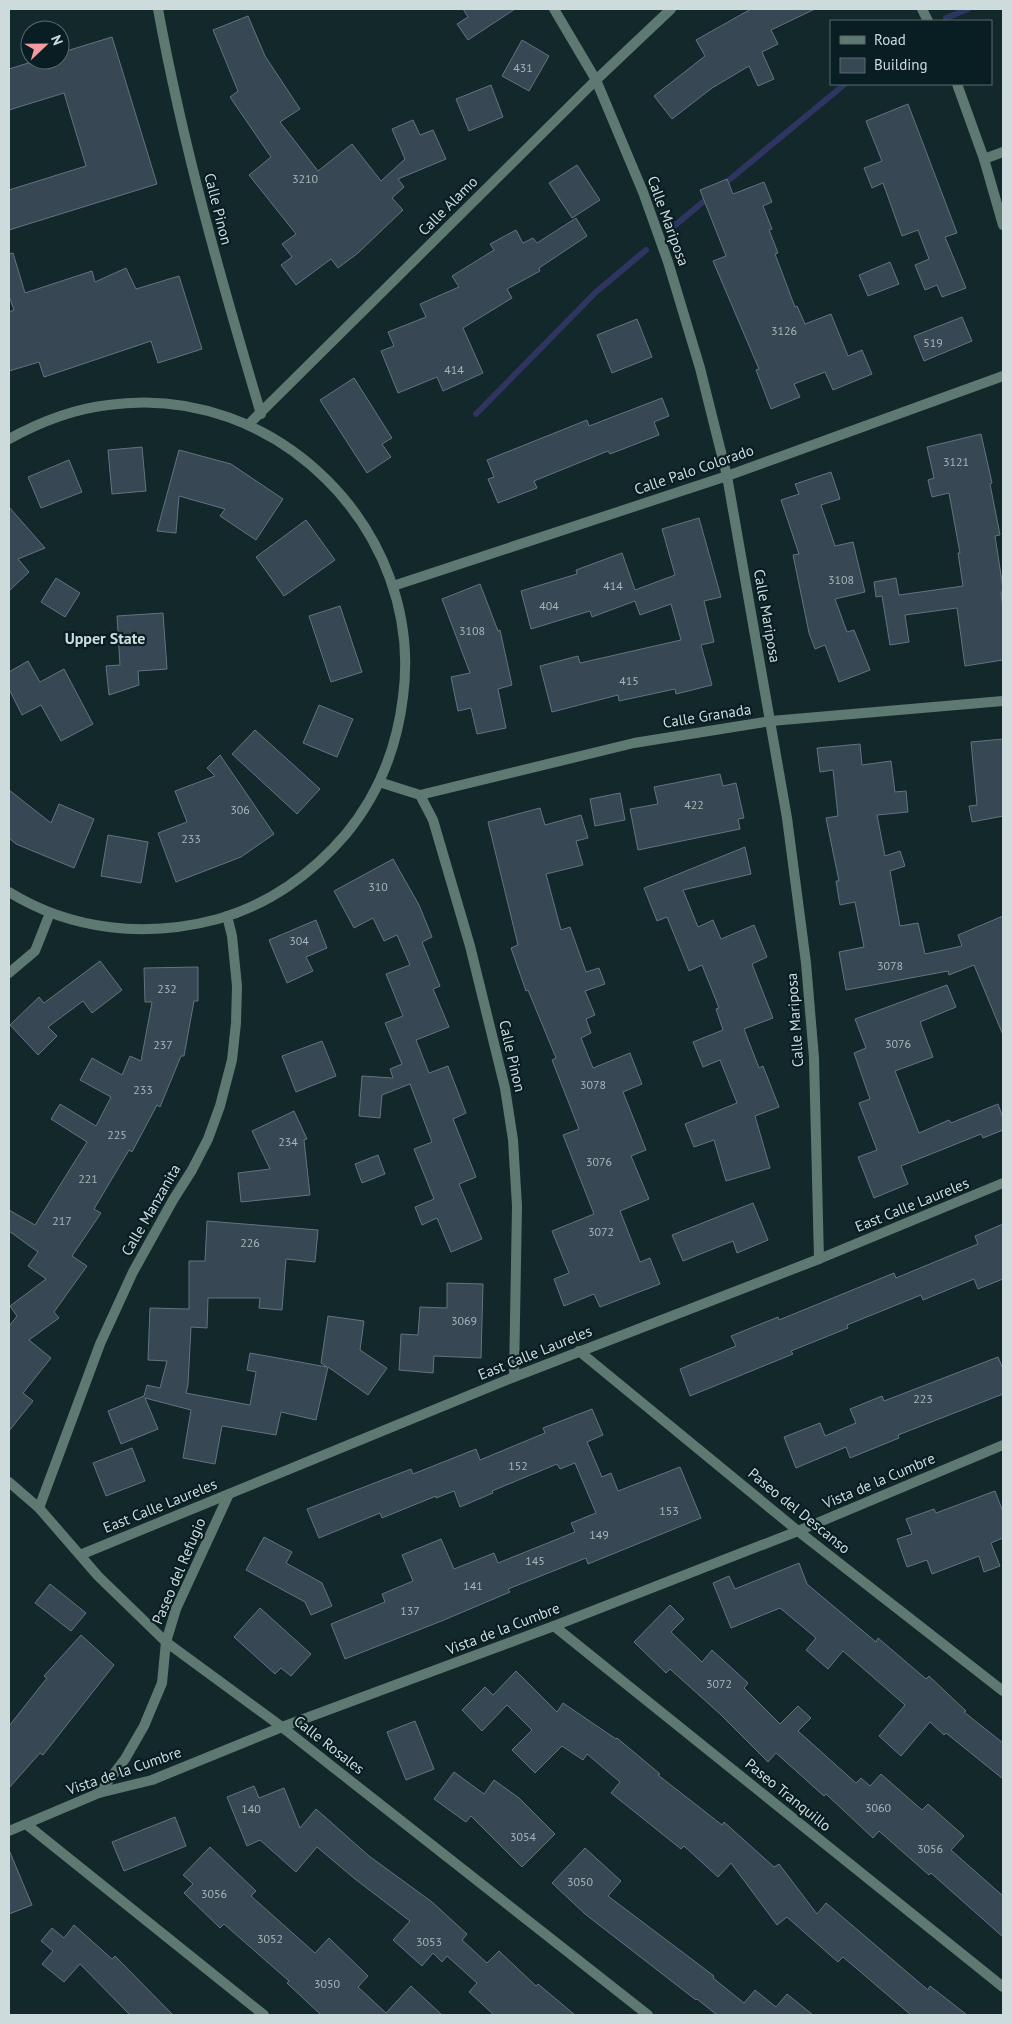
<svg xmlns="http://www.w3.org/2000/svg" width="1012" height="2024" font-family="'PT Sans',sans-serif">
<rect width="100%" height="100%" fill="#12282b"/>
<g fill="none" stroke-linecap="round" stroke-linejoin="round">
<g stroke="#2f3561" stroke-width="6">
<polyline points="946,18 968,9"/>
<polyline points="723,185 845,84"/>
<polyline points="673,227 709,197"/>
<polyline points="476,414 596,292 646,250"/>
</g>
</g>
<g fill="#374753" stroke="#637380">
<polygon points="463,9 515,9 468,40 457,24 468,17"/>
<polygon points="751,9 815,9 771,30 778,44 762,52 774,79 758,86 749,66 712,88 672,119 654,96 705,56 696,40"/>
<polygon points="248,16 265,56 300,109 280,122 318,171 352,144 381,181 405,159 392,129 413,120 420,135 433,130 446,159 398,179 404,187 392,198 403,210 358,253 338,268 331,259 296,285 281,265 292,257 282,244 296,234 249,175 271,157 230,97 238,91 213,30"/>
<polygon points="112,37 157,184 9,230 9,190 86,166 64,93 9,110 9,69 38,60 60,60 60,53"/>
<polygon points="522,40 549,56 529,91 502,76"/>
<polygon points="491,85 503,117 469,131 456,99"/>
<polygon points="908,104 957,233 945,237 966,288 942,297 937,285 925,290 915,265 929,259 918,230 902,236 883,183 872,188 864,168 882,161 866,121"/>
<polygon points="577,165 600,200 572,218 549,183"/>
<polygon points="727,179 733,194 764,182 772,202 763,206 772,229 769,230 778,253 775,254 795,307 797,306 805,324 831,314 848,356 862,350 872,374 833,390 825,372 794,384 800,397 771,409 756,370 759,369 713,261 726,256 700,190"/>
<polygon points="576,218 587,236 539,268 540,271 507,289 512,298 463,328 483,373 443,391 437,377 398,393 381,351 394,346 388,332 426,317 420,304 459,287 452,276 494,250 490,244 516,230 523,243 533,238 537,243"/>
<polygon points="13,253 25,293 92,271 95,282 126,268 136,289 179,276 202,349 158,363 151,341 44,377 39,362 9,371 9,312 14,310 9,296 9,254"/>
<polygon points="890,262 899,284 868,296 859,275"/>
<polygon points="962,317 972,341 924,361 914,336"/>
<polygon points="637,319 652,357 612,373 597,335"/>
<polygon points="354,378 392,438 382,444 391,457 367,473 320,400"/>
<polygon points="662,398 669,416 654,422 659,435 610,454 608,451 534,481 537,488 498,503 488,479 494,477 487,460 587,420 589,426"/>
<polygon points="981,434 992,483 990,484 1000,535 995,536 1003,588 1003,592 1001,592 1003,609 1003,660 965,666 957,608 905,615 909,642 890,645 882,596 876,597 874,582 896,578 899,595 963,586 958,553 960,553 949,493 932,497 928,480 934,478 927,447"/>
<polygon points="142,447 146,491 112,494 108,450"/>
<polygon points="179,450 231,464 283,499 256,540 220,516 225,509 179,496 176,533 157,531"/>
<polygon points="69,460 82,492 41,508 28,477"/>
<polygon points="831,472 840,499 821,505 835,546 853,542 865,592 835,599 847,632 854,630 870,670 839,682 825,645 815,649 809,633 793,555 799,554 781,500 799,494 795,484"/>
<polygon points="9,507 45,548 18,559 29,572 9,591"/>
<polygon points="699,518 721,597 704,601 714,642 701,645 712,685 676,694 675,689 619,701 618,695 552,712 540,666 578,656 580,663 681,640 671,604 640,615 635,601 592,617 590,611 531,629 521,591 577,574 576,570 622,553 635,590 675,575 662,529"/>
<polygon points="306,520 335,560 284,596 256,557"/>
<polygon points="56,578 80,593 65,617 41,602"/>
<polygon points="480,584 498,631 500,630 512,685 498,689 506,728 477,734 471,708 458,711 451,677 470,673 442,599"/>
<polygon points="340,606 362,672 331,682 309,616"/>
<polygon points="163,613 167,669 138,671 139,685 109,695 106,666 120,665 117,616"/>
<polygon points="28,661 40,682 64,669 93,724 61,741 41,705 22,715 9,689 9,672"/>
<polygon points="319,705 353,719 337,757 303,743"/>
<polygon points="255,730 320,789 297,814 232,754"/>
<polygon points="1003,739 1003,816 972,822 969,806 977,805 971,742"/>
<polygon points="860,744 862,765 891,761 895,792 906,791 908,812 877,815 885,856 900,851 905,866 890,871 900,926 918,923 925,954 962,946 958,935 1003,916 1003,1035 974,965 949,975 948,971 846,990 839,952 864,947 855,902 840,905 836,881 839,881 826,818 838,816 833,770 820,772 817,748"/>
<polygon points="220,755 274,834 241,857 176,882 158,833 187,822 175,791 215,776 207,768"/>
<polygon points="720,774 723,786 736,783 744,818 738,819 740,829 638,850 630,809 658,804 654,787"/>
<polygon points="9,790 51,823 59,804 94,819 74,868 16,844 9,838"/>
<polygon points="620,793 625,820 595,826 590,799"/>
<polygon points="540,808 545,825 581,815 588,838 576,841 583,865 546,874 561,930 570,927 586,972 599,968 605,984 585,991 595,1015 586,1019 591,1033 581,1038 593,1068 630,1053 642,1084 623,1092 646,1150 631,1156 649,1199 620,1211 640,1262 650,1258 660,1284 600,1307 594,1294 564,1306 554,1279 569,1273 552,1231 594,1214 563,1135 579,1129 552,1060 556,1058 528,990 526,991 511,948 518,945 488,822"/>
<polygon points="108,835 148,842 141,883 101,876"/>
<polygon points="745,847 751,874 683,890 698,927 713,920 721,939 754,925 767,957 752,964 773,1018 744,1029 759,1068 763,1066 779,1107 755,1116 770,1168 726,1181 714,1140 694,1147 685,1124 737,1103 720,1060 703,1067 693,1042 723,1030 716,1009 719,1008 702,965 689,971 667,917 657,921 644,888"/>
<polygon points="393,859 419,905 432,937 422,942 440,986 433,989 449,1027 416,1040 429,1073 448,1066 466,1113 453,1119 476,1177 459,1184 482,1239 451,1252 437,1218 422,1225 415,1207 434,1199 414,1149 432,1142 410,1084 382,1095 380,1118 359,1116 362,1076 393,1078 390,1069 402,1064 385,1023 403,1016 386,974 410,965 397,935 384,941 373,918 354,928 334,891"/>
<polygon points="316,920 327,948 306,957 313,971 287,983 269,940"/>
<polygon points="100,961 122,990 92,1013 83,1001 48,1027 57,1036 38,1055 10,1025 39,997 44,1003"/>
<polygon points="198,967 198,1001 194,1001 184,1056 181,1056 160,1107 157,1105 132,1152 129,1150 94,1209 101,1213 72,1256 87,1266 54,1312 59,1318 29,1340 51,1358 23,1393 33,1401 9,1431 9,1324 10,1325 17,1316 10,1306 46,1279 28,1266 38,1252 9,1231 9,1210 35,1225 87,1142 51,1119 60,1104 96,1126 111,1097 80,1080 92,1058 122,1075 130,1056 141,1061 152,1002 145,1002 144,968"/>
<polygon points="947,985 956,1007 920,1022 933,1057 895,1071 919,1133 949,1120 951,1123 998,1104 1003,1118 1003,1130 983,1138 981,1134 901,1166 908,1184 874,1198 858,1157 877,1150 859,1103 870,1099 854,1053 866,1048 855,1019"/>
<polygon points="322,1041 336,1076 296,1092 282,1056"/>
<polygon points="294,1111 307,1139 304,1140 310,1195 241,1202 238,1173 270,1169 252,1131"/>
<polygon points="378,1155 385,1174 362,1183 355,1164"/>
<polygon points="753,1203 768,1240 737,1253 733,1241 683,1261 672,1235"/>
<polygon points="207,1221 318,1230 315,1262 286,1259 282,1310 259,1308 260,1298 208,1298 207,1328 191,1327 188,1385 186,1393 250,1405 256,1372 247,1370 250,1353 327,1367 321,1363 328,1316 364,1321 360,1350 387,1368 368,1395 328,1367 316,1420 281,1412 276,1435 222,1426 215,1464 183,1458 191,1410 145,1398 158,1429 121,1444 108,1411 144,1396 147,1385 160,1388 167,1361 148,1360 150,1308 189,1309 189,1261 205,1261"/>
<polygon points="1003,1224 1003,1279 978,1289 974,1279 923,1300 921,1295 847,1325 848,1328 791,1351 793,1354 690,1396 680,1369 736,1346 731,1336 778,1317 779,1320 894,1273 896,1278 978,1244 975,1236"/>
<polygon points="447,1283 483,1284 481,1358 434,1356 433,1373 399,1370 401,1334 418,1335 420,1307 447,1308"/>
<polygon points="998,1357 1003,1369 1003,1394 898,1435 899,1438 850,1458 846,1447 796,1468 784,1437 820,1423 825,1436 856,1423 850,1409 882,1396 884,1401"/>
<polygon points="592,1409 603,1435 587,1442 602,1477 611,1473 618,1491 680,1467 701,1518 588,1564 586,1558 508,1589 510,1592 444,1620 345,1659 331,1624 385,1602 382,1594 413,1581 402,1555 441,1539 454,1569 494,1553 498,1563 575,1532 571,1523 596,1513 575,1463 560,1469 557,1464 492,1491 493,1493 460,1507 454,1491 436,1498 436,1496 382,1518 380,1513 319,1538 307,1509 411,1469 413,1474 476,1449 480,1460 545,1433 543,1428"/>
<polygon points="132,1448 145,1481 106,1496 93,1463"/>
<polygon points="995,1491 1003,1512 1003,1538 991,1543 1000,1566 984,1572 979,1556 932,1574 927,1560 907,1567 897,1539 912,1534 906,1519 934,1509 936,1513"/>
<polygon points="264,1537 292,1552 286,1563 322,1583 332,1606 311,1615 305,1602 246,1570"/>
<polygon points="799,1563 807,1584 876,1642 878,1638 926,1679 929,1676 966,1711 964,1712 1003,1743 1003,1779 946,1733 944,1735 930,1722 901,1756 879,1736 905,1705 843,1651 828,1669 806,1650 816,1638 780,1608 731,1628 713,1583 729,1576 735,1589"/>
<polygon points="50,1584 86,1613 71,1631 35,1603"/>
<polygon points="670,1605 684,1619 671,1632 702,1662 712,1650 748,1683 744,1688 780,1724 798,1706 811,1718 798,1731 856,1783 861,1778 870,1786 881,1774 922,1810 928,1804 964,1836 951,1850 1003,1896 1003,1937 931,1873 929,1875 879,1831 873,1838 826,1794 824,1796 776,1753 768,1762 719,1713 670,1669 666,1673 634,1642"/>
<polygon points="260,1608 311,1654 291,1676 281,1668 275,1674 234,1637"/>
<polygon points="81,1635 114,1665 43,1755 40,1753 9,1788 9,1726 47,1678 44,1676"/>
<polygon points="516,1671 557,1712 563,1703 616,1739 617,1738 660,1774 658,1775 722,1825 724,1822 774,1867 779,1864 817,1914 826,1903 928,1990 930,1986 967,2015 911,2015 843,1957 838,1962 787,1917 777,1925 731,1863 718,1877 684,1846 681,1849 611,1793 620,1782 587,1754 583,1760 562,1746 535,1773 512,1750 532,1730 507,1705 482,1731 462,1710 485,1687 493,1695"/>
<polygon points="415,1721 434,1769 406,1780 387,1732"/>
<polygon points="454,1772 484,1794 494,1780 519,1798 555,1834 522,1867 471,1816 466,1822 434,1799"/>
<polygon points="254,1786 259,1798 284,1788 300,1828 316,1809 369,1856 432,1902 467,1934 462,1940 487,1963 499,1951 536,1986 538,1984 575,2015 494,2015 469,1992 477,1983 447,1956 442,1962 433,1953 422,1966 393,1940 410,1921 355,1879 317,1847 296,1872 260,1840 247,1846 227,1797"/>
<polygon points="175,1817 186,1846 124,1871 112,1842"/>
<polygon points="210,1847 256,1891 251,1896 315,1953 329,1938 368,1976 358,1987 386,2013 411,1986 442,2015 321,2015 287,1983 289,1981 224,1924 220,1928 184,1893 193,1884 183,1875"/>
<polygon points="585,1848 621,1881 608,1896 714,1976 713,1978 744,2003 755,1990 776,2007 787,1994 813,2015 717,2015 697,1999 696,2000 585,1914 552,1883"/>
<polygon points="9,1850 32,1905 9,1914"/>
<polygon points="74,1925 112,1959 115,1956 173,2015 130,2015 80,1964 64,1982 42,1964 53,1951 41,1941 52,1928 64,1938"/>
</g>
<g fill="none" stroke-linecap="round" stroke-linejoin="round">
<g stroke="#5e7971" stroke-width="10">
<path d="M158 9C183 146 221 280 261 414"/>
<polyline points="554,9 596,80 643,192 668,262 700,368 727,476 787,818 806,963 814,1058 819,1259"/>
<polyline points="922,9 928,21"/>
<polyline points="957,84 984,159 1003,225"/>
<polyline points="984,159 1003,152"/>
<polyline points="248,425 596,80 671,9"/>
<path d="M9 439C40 422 73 409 108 405 276 381 425 531 403 697 397 747 378 795 346 834 312 874 268 905 218 919 147 938 72 931 9 892"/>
<polyline points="393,586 727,476 1003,376"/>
<polyline points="379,782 420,795 433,820 470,946 505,1088 513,1140 517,1206 514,1377"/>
<polyline points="420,795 634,743 771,721 1003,701"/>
<polyline points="9,973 35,951 50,913"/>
<polyline points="579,1351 798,1531 1003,1691"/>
<polyline points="9,1482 39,1508 98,1576 166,1642 282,1727 648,2015"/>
<polyline points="39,1508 100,1344 133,1272 173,1200 192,1170 208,1139 220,1106 232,1060 236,1023 237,986 232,936 227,916"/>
<polyline points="80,1555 514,1377 819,1259 1003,1183"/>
<polyline points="554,1626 1003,1987"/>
<polyline points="99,1793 125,1759 144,1726 162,1683 166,1642 176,1609 229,1494"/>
<polyline points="26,1824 264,2015"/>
<polyline points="9,1831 99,1793 152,1780 282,1727 554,1626 798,1531 1003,1445"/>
</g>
</g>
<g text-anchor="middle" stroke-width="4.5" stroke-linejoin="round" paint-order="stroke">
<g font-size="12" fill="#a8b6ba">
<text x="523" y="72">431</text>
<text x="305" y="183">3210</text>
<text x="784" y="335">3126</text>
<text x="933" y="347">519</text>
<text x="454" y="374">414</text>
<text x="956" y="466">3121</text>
<text x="841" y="584">3108</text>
<text x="613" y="590">414</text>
<text x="549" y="610">404</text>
<text x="472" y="635">3108</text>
<text x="629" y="685">415</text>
<text x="694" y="809">422</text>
<text x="240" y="814">306</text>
<text x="191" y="843">233</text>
<text x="378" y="891">310</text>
<text x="299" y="945">304</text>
<text x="890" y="970">3078</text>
<text x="167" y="993">232</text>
<text x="898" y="1048">3076</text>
<text x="163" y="1049">237</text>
<text x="593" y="1089">3078</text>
<text x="143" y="1094">233</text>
<text x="117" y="1139">225</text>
<text x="288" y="1146">234</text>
<text x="599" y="1166">3076</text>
<text x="88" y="1183">221</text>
<text x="62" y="1225">217</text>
<text x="601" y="1236">3072</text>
<text x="250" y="1247">226</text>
<text x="464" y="1325">3069</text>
<text x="923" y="1403">223</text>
<text x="518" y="1470">152</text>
<text x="669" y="1515">153</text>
<text x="599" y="1539">149</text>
<text x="535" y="1565">145</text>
<text x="473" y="1590">141</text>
<text x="410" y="1615">137</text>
<text x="719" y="1688">3072</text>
<text x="878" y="1812">3060</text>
<text x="251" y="1813">140</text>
<text x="523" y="1841">3054</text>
<text x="930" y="1853">3056</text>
<text x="580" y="1886">3050</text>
<text x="214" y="1898">3056</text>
<text x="270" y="1943">3052</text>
<text x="429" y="1946">3053</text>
<text x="327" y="1988">3050</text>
</g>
<g font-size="15" fill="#cedbdd" stroke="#091e22">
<text transform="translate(448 206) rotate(-45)" y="5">Calle Alamo</text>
<text transform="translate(218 209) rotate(76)" y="5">Calle Pinon</text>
<text transform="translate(668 221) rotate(70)" y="5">Calle Mariposa</text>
<text transform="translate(694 470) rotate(-19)" y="5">Calle Palo Colorado</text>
<text transform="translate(767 616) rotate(80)" y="5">Calle Mariposa</text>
<text transform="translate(707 716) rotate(-9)" y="5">Calle Granada</text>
<text transform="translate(795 1020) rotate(-94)" y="5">Calle Mariposa</text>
<text transform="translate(512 1056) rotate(77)" y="5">Calle Pinon</text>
<text transform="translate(912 1205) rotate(-22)" y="5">East Calle Laureles</text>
<text transform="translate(151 1210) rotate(-60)" y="5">Calle Manzanita</text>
<text transform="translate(535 1353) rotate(-22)" y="5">East Calle Laureles</text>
<text transform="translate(879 1481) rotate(-23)" y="5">Vista de la Cumbre</text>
<text transform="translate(160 1506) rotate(-22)" y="5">East Calle Laureles</text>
<text transform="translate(799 1511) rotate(39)" y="5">Paseo del Descanso</text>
<text transform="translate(179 1571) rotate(-67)" y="5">Paseo del Refugio</text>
<text transform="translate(503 1629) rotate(-21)" y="5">Vista de la Cumbre</text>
<text transform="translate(329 1745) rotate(38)" y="5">Calle Rosales</text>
<text transform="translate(124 1771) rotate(-19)" y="5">Vista de la Cumbre</text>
<text transform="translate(788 1795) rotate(39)" y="5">Paseo Tranquillo</text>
</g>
<g font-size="16" font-weight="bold" fill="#cedbdd" stroke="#091e22">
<text x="105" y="644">Upper State</text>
</g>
</g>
<rect width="1012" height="2024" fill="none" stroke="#cedbdd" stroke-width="20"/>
<rect x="830" y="20" width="162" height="65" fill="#091e22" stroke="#586a6d"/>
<rect x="840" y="36" width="25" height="8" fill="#5e7971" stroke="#586a6d"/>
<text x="874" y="45" font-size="15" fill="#cedbdd">Road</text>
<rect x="840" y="58" width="25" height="15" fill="#374753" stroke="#586a6d"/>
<text x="874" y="70" font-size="15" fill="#cedbdd">Building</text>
<g transform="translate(45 45) rotate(68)"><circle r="24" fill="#091e22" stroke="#586a6d"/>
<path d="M0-4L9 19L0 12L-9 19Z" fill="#f49aa1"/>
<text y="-8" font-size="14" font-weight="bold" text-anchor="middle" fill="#cedbdd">N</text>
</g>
</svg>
